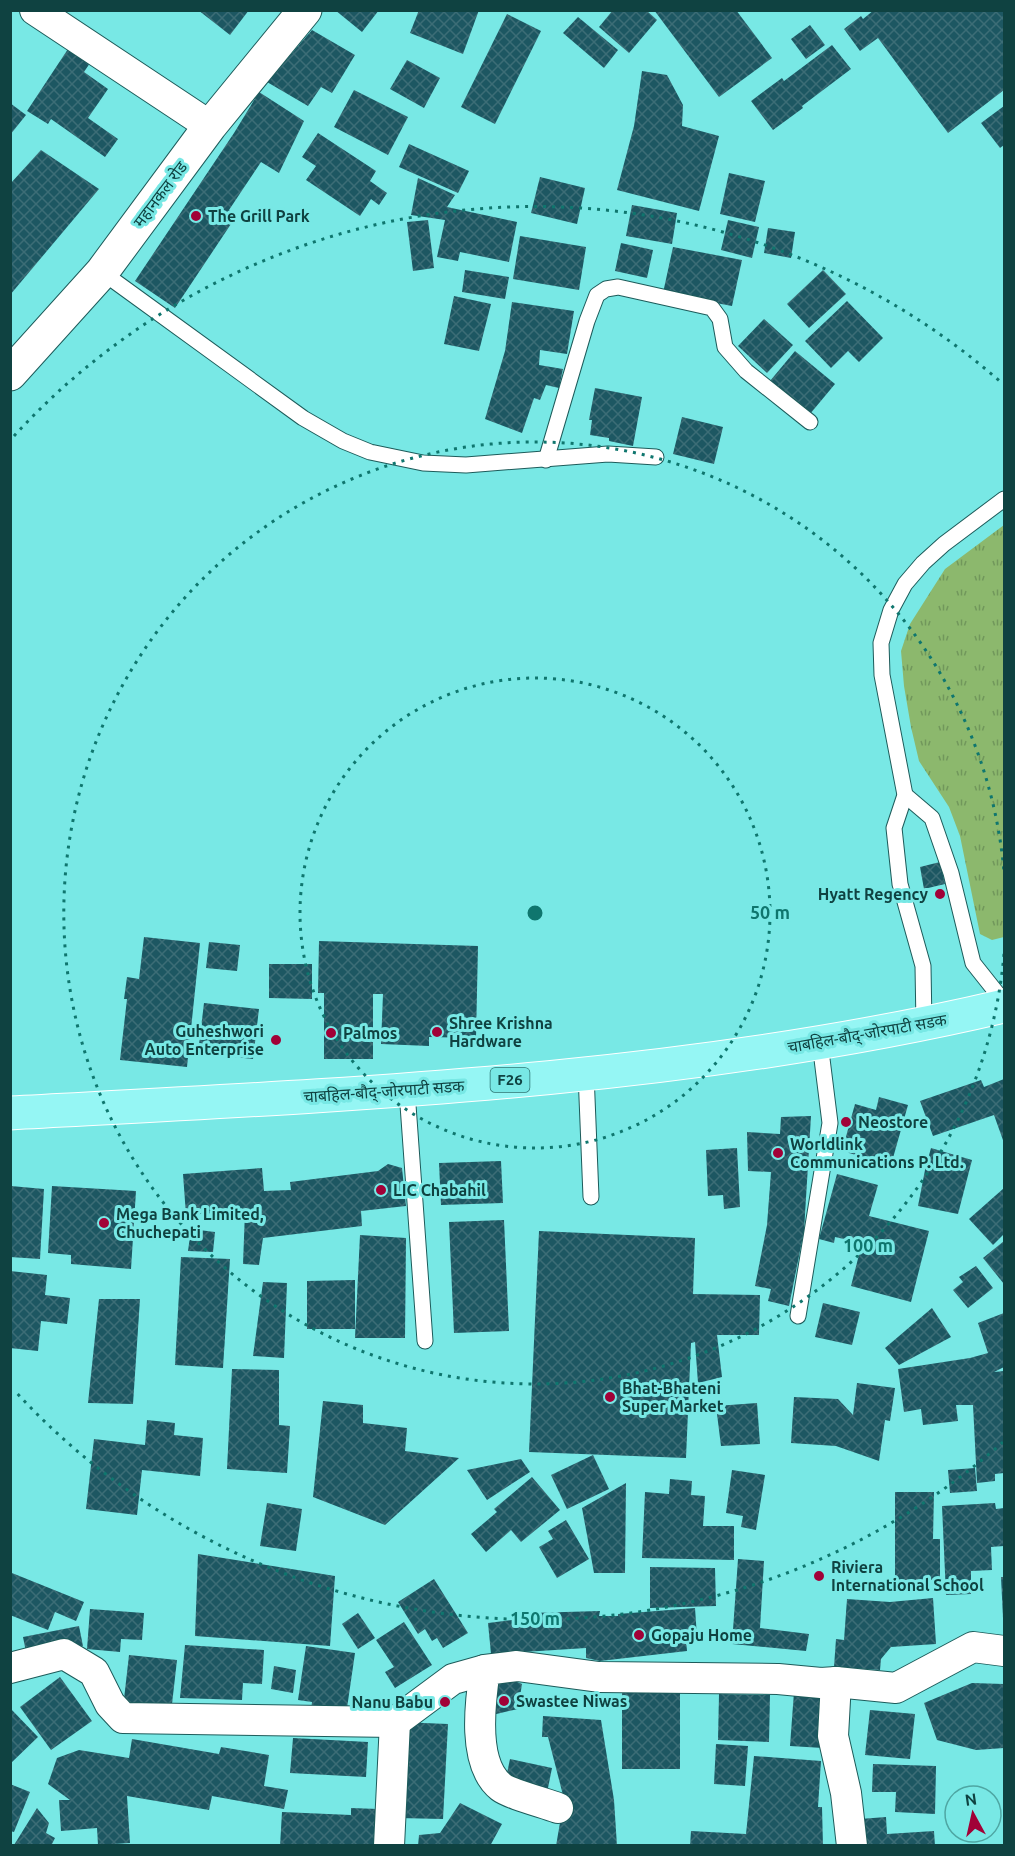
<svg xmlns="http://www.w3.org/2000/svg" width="1015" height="1856" font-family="Ubuntu,'Noto Sans Devanagari',sans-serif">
<defs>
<pattern id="grass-tufts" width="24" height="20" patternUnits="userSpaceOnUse" patternTransform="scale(1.5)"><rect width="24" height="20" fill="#8cb86d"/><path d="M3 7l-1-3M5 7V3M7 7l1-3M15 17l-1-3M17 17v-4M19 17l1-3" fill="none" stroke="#71975b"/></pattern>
<pattern id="building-cross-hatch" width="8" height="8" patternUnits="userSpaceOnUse" patternTransform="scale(1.5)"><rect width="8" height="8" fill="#1d5762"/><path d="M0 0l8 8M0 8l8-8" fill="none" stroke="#3c6d76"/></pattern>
</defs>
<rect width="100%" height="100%" fill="#78e8e5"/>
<polygon fill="url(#grass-tufts)" points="1004,525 1004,937 992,940 980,934 960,836 949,807 919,761 911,727 904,686 901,651 910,624 945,569"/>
<g fill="url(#building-cross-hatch)">
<polygon points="198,10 230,11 249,10 230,35"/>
<polygon points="335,10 379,10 362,32"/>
<polygon points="419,10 479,10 463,54 410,33"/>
<polygon points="613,10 646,10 657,20 629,53 599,27"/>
<polygon points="654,10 736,10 772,58 719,97"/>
<polygon points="874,10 1004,10 1004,90 948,133 878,38 860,51 844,29 861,16 863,19"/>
<polygon points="507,14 541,31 495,124 461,107"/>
<polygon points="578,17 618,50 604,68 563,33"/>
<polygon points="810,25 825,45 806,59 791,39"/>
<polygon points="312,30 355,55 332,93 321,87 308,106 267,82"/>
<polygon points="832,45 851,69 802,106 803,108 773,130 751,101 782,78 784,81"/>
<polygon points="68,49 90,63 84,72 108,89 88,118 118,139 105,157 51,119 48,124 27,111"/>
<polygon points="407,60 440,78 424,108 390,89"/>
<polygon points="642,71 667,75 683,105 682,126 719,136 699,211 617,190 634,126"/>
<polygon points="354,90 408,117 388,155 334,127"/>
<polygon points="259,92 304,121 279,173 261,162 229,210 237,215 175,308 135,281 234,133"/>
<polygon points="10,103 26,115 10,135"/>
<polygon points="1004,106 1004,145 1000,148 981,123"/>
<polygon points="318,133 376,171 370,181 387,193 379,205 371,199 360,216 306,180 316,166 302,157"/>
<polygon points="409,144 469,171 458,193 399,167"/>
<polygon points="41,150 99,189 10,295 10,184"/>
<polygon points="729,173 765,181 755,222 720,214"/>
<polygon points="540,177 585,188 577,224 531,213"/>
<polygon points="418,178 455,195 447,207 517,222 509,262 460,252 458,261 437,257 445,220 411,215"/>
<polygon points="632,205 677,213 672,244 626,236"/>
<polygon points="428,220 434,268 413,271 407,222"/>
<polygon points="728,220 759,227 752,258 721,250"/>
<polygon points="768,228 795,232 791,258 764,253"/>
<polygon points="520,236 586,247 579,290 513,279"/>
<polygon points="621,243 653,250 647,278 615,271"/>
<polygon points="673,247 742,260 732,306 663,293"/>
<polygon points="465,270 509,277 505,299 462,292"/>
<polygon points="823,270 846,294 809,328 787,304"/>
<polygon points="454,296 491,304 479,351 444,344"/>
<polygon points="847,301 883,338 859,362 848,351 831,368 805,341"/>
<polygon points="512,302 574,311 567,354 540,350 539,365 563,369 559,388 546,385 540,400 534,398 522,433 485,419 505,351"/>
<polygon points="764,319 793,345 767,373 738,346"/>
<polygon points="795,351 835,384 810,414 770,381"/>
<polygon points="595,388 642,397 633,446 609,441 609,438 590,435 592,420 589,420"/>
<polygon points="682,417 723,427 714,464 673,454"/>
<polygon points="940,862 945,884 924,889 920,867"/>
<polygon points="144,937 200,943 187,1067 120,1060 127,999 124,999 127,977 139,979"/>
<polygon points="319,941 478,946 476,1038 429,1037 429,1046 381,1044 383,994 373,994 373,1059 324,1059 324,993 318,993"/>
<polygon points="209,942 240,945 237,971 206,968"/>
<polygon points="269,964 312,964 312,999 269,998"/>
<polygon points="204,1003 259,1009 253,1059 198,1053"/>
<polygon points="1004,1079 1004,1143 994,1115 933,1136 920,1101 981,1080 984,1087"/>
<polygon points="879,1097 908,1105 891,1165 842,1151 855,1104 876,1110"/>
<polygon points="811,1116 804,1231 789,1306 768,1301 771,1289 755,1286 767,1225 771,1172 748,1171 747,1132 780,1134 781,1117"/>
<polygon points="737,1148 740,1207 724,1209 723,1195 708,1196 706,1150"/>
<polygon points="931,1148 972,1160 958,1214 918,1206 925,1170"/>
<polygon points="501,1161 503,1203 441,1205 439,1163"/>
<polygon points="388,1164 402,1168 406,1206 361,1211 362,1226 263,1238 259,1265 243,1264 245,1211 186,1215 183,1174 262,1168 264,1191 291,1190 290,1182 378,1171"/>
<polygon points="837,1174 878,1185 869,1216 929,1231 911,1302 851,1286 862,1243 835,1237 834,1243 819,1239"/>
<polygon points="11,1186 44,1189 40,1259 10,1257"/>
<polygon points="52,1186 136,1191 131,1269 71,1264 71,1255 48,1253"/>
<polygon points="1004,1188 1004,1234 993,1245 969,1219"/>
<polygon points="504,1220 509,1331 454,1333 449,1222"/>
<polygon points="191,1229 215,1232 213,1252 188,1251"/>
<polygon points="539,1231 695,1238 693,1294 760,1295 759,1335 717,1335 722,1377 698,1383 695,1342 691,1343 686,1458 529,1452"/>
<polygon points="360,1235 406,1238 405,1338 355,1338"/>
<polygon points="1004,1241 1004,1284 983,1258"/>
<polygon points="181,1257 230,1259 223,1368 175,1365"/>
<polygon points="976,1266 993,1288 968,1308 953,1290 963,1282 959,1277"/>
<polygon points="10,1271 47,1275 45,1295 70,1298 67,1324 41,1321 38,1351 10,1348"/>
<polygon points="355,1280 355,1329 307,1329 307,1281"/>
<polygon points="263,1282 287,1283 284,1358 253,1356"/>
<polygon points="99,1299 140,1299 133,1404 88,1403"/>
<polygon points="823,1303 860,1312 852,1345 815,1337"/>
<polygon points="932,1308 951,1337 899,1365 885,1348"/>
<polygon points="1004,1313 1004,1367 994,1372 1004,1371 1004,1473 995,1474 995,1481 977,1483 973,1405 956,1405 958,1421 923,1425 921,1409 904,1412 898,1369 970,1358 988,1353 978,1323"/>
<polygon points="232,1369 279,1370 279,1425 290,1426 287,1473 227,1469"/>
<polygon points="857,1383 895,1388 890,1421 885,1420 879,1461 836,1446 791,1443 794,1397 838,1399 853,1415"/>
<polygon points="323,1401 363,1405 363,1423 407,1428 405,1451 459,1458 385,1525 313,1497"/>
<polygon points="757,1403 760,1444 721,1446 716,1406"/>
<polygon points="147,1420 175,1423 174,1435 203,1438 200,1476 142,1470 137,1515 86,1509 94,1439 145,1445"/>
<polygon points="593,1455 609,1489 567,1509 551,1475"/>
<polygon points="521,1459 530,1472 487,1500 467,1470"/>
<polygon points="975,1468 977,1491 950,1493 948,1470"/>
<polygon points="732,1470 765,1475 756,1530 741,1527 743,1516 726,1513"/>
<polygon points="532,1477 560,1510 521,1542 511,1530 486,1552 471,1534 497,1512 494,1509"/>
<polygon points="670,1479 692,1481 691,1495 705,1496 703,1526 734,1526 734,1560 642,1558 645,1492 669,1494"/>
<polygon points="626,1483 625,1573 594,1573 582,1508"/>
<polygon points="895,1492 934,1492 933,1539 940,1539 940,1580 895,1580"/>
<polygon points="267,1503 302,1509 296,1551 260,1546"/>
<polygon points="995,1503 996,1509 1004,1508 1004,1546 991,1547 992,1570 971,1571 971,1594 946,1595 942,1506"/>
<polygon points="566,1520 589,1559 557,1578 539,1547 553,1539 548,1531"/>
<polygon points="198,1554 335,1576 330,1646 195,1636"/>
<polygon points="738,1559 764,1561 760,1628 809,1634 806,1651 732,1644"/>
<polygon points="650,1567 715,1568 716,1606 650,1608"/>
<polygon points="12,1573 84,1602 76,1621 55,1612 48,1630 10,1615"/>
<polygon points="1001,1577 1004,1577 1004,1618 1003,1618"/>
<polygon points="434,1579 468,1633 443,1648 437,1638 432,1641 425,1629 418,1634 398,1602"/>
<polygon points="933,1598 936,1644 891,1647 881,1659 880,1670 834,1667 836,1639 844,1640 847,1599 890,1602"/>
<polygon points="695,1608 697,1637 686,1638 687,1651 600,1661 586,1658 586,1648 491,1654 488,1623 529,1618 529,1613 600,1611 599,1616 618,1616 618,1614"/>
<polygon points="90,1609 144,1613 142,1640 121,1639 120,1652 87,1649"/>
<polygon points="358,1613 375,1638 358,1649 342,1624"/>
<polygon points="404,1622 432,1665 395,1688 385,1672 394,1667 376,1640"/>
<polygon points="79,1626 83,1646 27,1657 23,1637"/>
<polygon points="185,1645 264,1650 262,1684 243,1683 242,1700 180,1698"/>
<polygon points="306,1646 355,1653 346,1715 311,1710 312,1702 298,1700"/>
<polygon points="129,1655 177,1660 171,1713 123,1708"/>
<polygon points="274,1666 296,1670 293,1693 271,1689"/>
<polygon points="60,1677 92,1721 51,1750 20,1707"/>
<polygon points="508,1678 522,1684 518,1709 488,1716 494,1684"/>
<polygon points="972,1683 1004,1684 1004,1748 976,1750 937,1740 924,1703"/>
<polygon points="622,1685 680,1686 680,1769 622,1769"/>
<polygon points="794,1692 827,1695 823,1748 790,1746"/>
<polygon points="719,1694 770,1695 769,1742 718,1740"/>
<polygon points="10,1708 38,1737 10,1764"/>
<polygon points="870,1710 915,1714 910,1759 865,1755"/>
<polygon points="543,1716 601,1720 614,1800 617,1846 556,1846 564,1799 548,1737 542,1737"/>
<polygon points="400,1722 448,1724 443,1819 398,1818"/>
<polygon points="293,1738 368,1742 366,1777 290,1773"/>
<polygon points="132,1739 219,1754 221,1747 269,1755 264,1786 288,1790 284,1809 212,1796 209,1810 127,1796 130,1843 98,1845 97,1828 61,1831 59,1800 70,1800 48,1784 57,1758 79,1750 129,1758"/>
<polygon points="716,1744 748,1746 745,1786 714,1784"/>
<polygon points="754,1756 821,1761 818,1807 822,1807 823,1846 690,1846 691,1831 746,1834"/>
<polygon points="510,1759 552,1768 547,1793 505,1783"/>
<polygon points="873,1764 936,1766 935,1814 895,1812 896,1792 872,1792"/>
<polygon points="10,1784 30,1792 14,1832 10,1831"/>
<polygon points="460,1803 502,1824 490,1846 418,1846 419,1835 440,1833"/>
<polygon points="37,1808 49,1823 46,1833 55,1838 51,1846 14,1845"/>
<polygon points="351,1808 378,1809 376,1846 280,1846 282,1812 351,1815"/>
<polygon points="886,1817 887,1834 934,1831 935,1846 861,1846 860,1819"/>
</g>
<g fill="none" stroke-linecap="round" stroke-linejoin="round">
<g stroke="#1d5b5a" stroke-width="17">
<g id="service">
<polyline points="102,272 303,418 343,441 370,452 423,463 466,465 608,454 656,457"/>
<polyline points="546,460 587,321 597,295 606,289 618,287 712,308 720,319 725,347 746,371 810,422"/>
<polyline points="905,795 932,818 951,873 973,963 1004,1002"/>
<polyline points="924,1025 923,966 900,884 894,828 905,795 882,675 881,643 891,610 905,584 923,563 944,544 1004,499"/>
<polyline points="586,1073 591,1197"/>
<polyline points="407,1091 425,1341"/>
<polyline points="798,1316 830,1123 820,1043"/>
</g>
</g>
<g stroke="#1d5b5a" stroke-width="32">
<g id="minor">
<polyline points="35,10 210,126"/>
<polyline points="10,1668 64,1654 94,1672 110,1704 123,1718 395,1722 453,1679 485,1670"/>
<polyline points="836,1682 833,1736 846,1793 852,1846"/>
<path d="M558 1808C545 1803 510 1794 501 1787 472 1764 480 1702 485 1670L517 1666 599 1677 778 1679 821 1683 836 1682 896 1688 973 1647 1004 1651"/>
<polyline points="389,1846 395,1722"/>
</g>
</g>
<g stroke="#1d5b5a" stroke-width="35">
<polyline id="secondary" points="10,374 102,272 210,126 305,10"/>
</g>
<g stroke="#fff" stroke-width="35">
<path id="primary" d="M10 1113C342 1095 681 1082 1004 1006"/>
</g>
<use href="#service" stroke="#fff" stroke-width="15"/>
<use href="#minor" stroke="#fff" stroke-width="30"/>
<use href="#secondary" stroke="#fff" stroke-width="33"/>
<use href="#primary" stroke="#95f6f4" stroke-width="33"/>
</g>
<g fill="none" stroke="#0f766e" stroke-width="3" stroke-dasharray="3 6">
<circle cx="535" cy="913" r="235"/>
<path d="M1004 954A471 471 0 1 1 1004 872"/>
<path d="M1003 1442A706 706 0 0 1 14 1390M14 436A706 706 0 0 1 1003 384"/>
</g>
<g fill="#a10137" stroke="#78e8e5" stroke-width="2">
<circle cx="196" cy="216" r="6"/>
<circle cx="940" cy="894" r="6"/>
<circle cx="437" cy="1032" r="6"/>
<circle cx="331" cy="1033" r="6"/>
<circle cx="276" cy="1040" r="6"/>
<circle cx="846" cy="1122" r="6"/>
<circle cx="778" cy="1153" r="6"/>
<circle cx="381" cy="1190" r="6"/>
<circle cx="104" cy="1223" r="6"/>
<circle cx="610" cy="1397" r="6"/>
<circle cx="819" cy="1576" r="6"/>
<circle cx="639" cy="1635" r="6"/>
<circle cx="504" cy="1701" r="6"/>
<circle cx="445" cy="1702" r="6"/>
</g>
<g text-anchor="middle" stroke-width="6" stroke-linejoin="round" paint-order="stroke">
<rect fill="#78e8e5" stroke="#2e7472" stroke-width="1.5" x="490.5" y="1068" width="39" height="24" rx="4.5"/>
<g font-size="15" font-weight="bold" fill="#0f4241">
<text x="510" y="1085">F26</text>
</g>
<g font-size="16" fill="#0f4241" stroke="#78e8e5">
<text transform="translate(160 194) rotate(-53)" y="6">महानकल रोड</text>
<text transform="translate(867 1033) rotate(-10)" y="6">चाबहिल-बौद्-जोरपाटी सडक</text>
<text transform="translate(384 1091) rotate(-4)" y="6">चाबहिल-बौद्-जोरपाटी सडक</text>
</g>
<g font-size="16" font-weight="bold" fill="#0f4241" stroke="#78e8e5" text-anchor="start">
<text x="208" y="222">The Grill Park</text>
<text x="928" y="900" text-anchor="end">Hyatt Regency</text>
<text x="449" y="1029">Shree Krishna<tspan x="449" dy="18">Hardware</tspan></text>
<text x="264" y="1037" text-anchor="end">Guheshwori<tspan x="264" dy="18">Auto Enterprise</tspan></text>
<text x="343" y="1039">Palmos</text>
<text x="858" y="1128">Neostore</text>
<text x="790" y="1150">Worldlink<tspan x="790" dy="18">Communications P. Ltd.</tspan></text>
<text x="393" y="1196">LIC Chabahil</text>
<text x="116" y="1220">Mega Bank Limited,<tspan x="116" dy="18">Chuchepati</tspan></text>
<text x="622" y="1394">Bhat-Bhateni<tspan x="622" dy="18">Super Market</tspan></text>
<text x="831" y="1573">Riviera<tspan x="831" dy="18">International School</tspan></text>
<text x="651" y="1641">Gopaju Home</text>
<text x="516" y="1707">Swastee Niwas</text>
<text x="433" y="1708" text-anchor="end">Nanu Babu</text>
</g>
</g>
<circle cx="535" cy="913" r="9" fill="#0f766e" stroke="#78e8e5" stroke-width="3"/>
<g font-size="18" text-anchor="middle" font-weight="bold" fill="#0f766e" stroke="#78e8e5" stroke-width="6" stroke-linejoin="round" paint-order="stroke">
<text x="770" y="919">50 m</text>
<text x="868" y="1252">100 m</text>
<text x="535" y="1625">150 m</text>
</g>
<rect width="1015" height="1856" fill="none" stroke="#0f4241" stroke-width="24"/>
<g transform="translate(973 1814) rotate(352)"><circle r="28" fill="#78e8e5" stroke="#4ea6a3" stroke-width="1.5"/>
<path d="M0-4.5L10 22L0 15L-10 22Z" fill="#a10137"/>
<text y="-9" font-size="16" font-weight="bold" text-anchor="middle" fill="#0f4241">N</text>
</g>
</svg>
